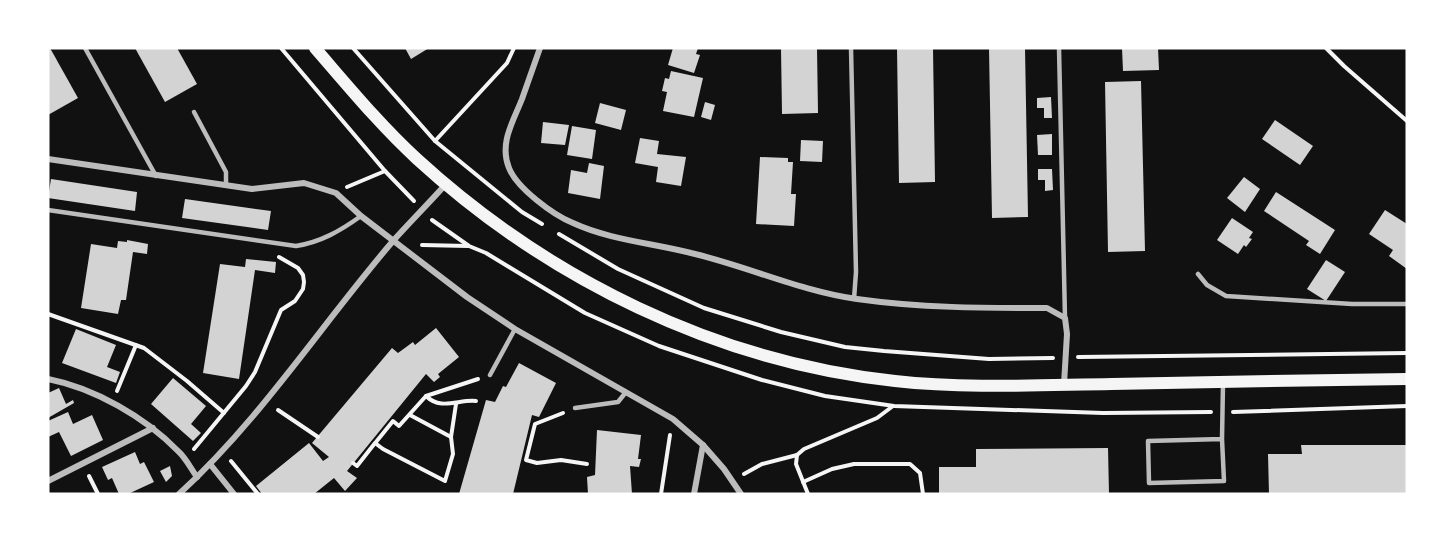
<svg xmlns="http://www.w3.org/2000/svg" width="1455" height="542" font-family="Figtree,sans-serif">
<rect width="100%" height="100%" fill="#111"/>
<g fill="#d3d3d3">
<polygon points="48,48 50,48 78,98 48,115"/>
<polygon points="135,48 177,48 197,84 165,102"/>
<polygon points="405,48 429,48 411,59"/>
<polygon points="673,48 698,48 696,54 700,55 694,73 668,65"/>
<polygon points="781,48 817,48 818,113 782,114"/>
<polygon points="897,48 933,48 935,182 899,183"/>
<polygon points="989,48 1025,48 1028,217 992,218"/>
<polygon points="1122,48 1158,48 1159,70 1123,71"/>
<polygon points="671,71 703,78 694,117 663,111 667,92 662,91 665,78 669,79"/>
<polygon points="1141,81 1145,251 1108,252 1105,82"/>
<polygon points="1051,97 1052,118 1044,118 1044,108 1037,108 1037,98"/>
<polygon points="705,102 715,105 711,120 701,117"/>
<polygon points="600,103 626,110 621,130 595,123"/>
<polygon points="1275,120 1313,146 1300,165 1262,139"/>
<polygon points="543,122 569,125 565,145 541,143"/>
<polygon points="572,126 596,130 592,159 567,155"/>
<polygon points="1052,134 1052,155 1038,155 1037,135"/>
<polygon points="640,138 659,141 657,154 686,157 681,186 656,182 658,167 635,163"/>
<polygon points="801,140 823,141 822,162 800,161"/>
<polygon points="760,157 788,158 788,162 793,162 791,194 796,194 794,226 756,224"/>
<polygon points="589,163 604,166 600,199 568,193 571,170 587,173"/>
<polygon points="1038,169 1052,169 1053,190 1045,191 1045,180 1038,180"/>
<polygon points="1244,177 1260,189 1245,212 1227,198"/>
<polygon points="51,179 137,192 135,211 48,198"/>
<polygon points="1276,192 1335,230 1320,254 1306,245 1309,241 1264,211"/>
<polygon points="185,199 271,211 268,230 182,218"/>
<polygon points="1385,210 1407,224 1407,269 1389,256 1393,250 1369,234"/>
<polygon points="1232,218 1253,232 1249,238 1252,239 1246,247 1244,245 1238,254 1217,240"/>
<polygon points="127,240 148,244 147,254 133,252 126,300 121,300 118,314 81,308 91,244 117,248 118,241 127,242"/>
<polygon points="246,259 276,262 275,273 255,270 239,379 203,373 220,264 245,267"/>
<polygon points="1326,260 1345,272 1326,301 1307,289"/>
<polygon points="436,328 459,357 438,374 440,377 434,382 426,374 347,471 357,478 345,491 334,478 314,494 262,494 256,486 309,443 323,461 329,457 312,443 392,348 398,353 413,342 415,345"/>
<polygon points="76,329 116,345 107,367 120,372 116,383 62,363"/>
<polygon points="519,363 556,383 539,417 532,415 513,494 459,494 486,400 495,402 503,386 506,387"/>
<polygon points="173,378 206,406 191,424 201,433 193,441 151,404"/>
<polygon points="59,388 66,404 73,400 74,403 48,418 48,393"/>
<polygon points="68,412 73,424 92,415 103,440 71,456 59,432 48,437 48,421"/>
<polygon points="597,430 641,435 638,459 641,459 639,467 630,466 632,494 588,494 587,477 595,475"/>
<polygon points="1301,445 1407,445 1407,494 1269,494 1268,454 1302,454"/>
<polygon points="1108,448 1109,494 939,494 939,467 976,467 976,449"/>
<polygon points="135,452 140,464 144,462 154,482 128,494 119,494 112,478 108,480 102,467"/>
<polygon points="170,466 172,476 166,482 160,471"/>
</g>
<g fill="none" stroke-linecap="round" stroke-linejoin="round">
<g stroke="#f5f5f5" stroke-width="4">
<polyline points="281,48 385,171 414,201"/>
<polyline points="353,48 435,141 522,212 542,224"/>
<polyline points="1326,48 1344,66 1407,121"/>
<polyline points="435,141 507,63 514,48"/>
<polyline points="347,187 385,171"/>
<polyline points="432,220 469,246 486,253 585,313 659,346 762,380 825,396 894,406 1103,413 1211,412"/>
<polyline points="559,234 618,269 704,308 781,332 845,347 884,351 989,359 1053,358"/>
<polyline points="422,245 468,246"/>
<polyline points="48,314 144,348 187,381 224,413"/>
<polyline points="1078,357 1407,353"/>
<polyline points="117,391 136,345"/>
<path d="M426 396C441 411 459 399 476 401"/>
<polyline points="278,410 318,437"/>
<polyline points="1233,412 1407,406"/>
<polyline points="563,413 535,424 526,460 537,463 561,460 587,464"/>
<polyline points="410,415 451,437"/>
<polyline points="376,442 393,421 399,426 426,396 478,379"/>
<polyline points="194,449 246,386 255,372 281,310 295,301 303,289 304,282 303,275 298,268 279,257"/>
<polyline points="231,461 258,494"/>
<polyline points="353,463 357,466 375,443 383,449 445,481 453,454 451,437 456,404"/>
<polyline points="744,474 762,464 797,455"/>
<polyline points="89,476 98,494"/>
<polyline points="803,482 832,469 854,464 910,464 920,473 923,494"/>
<polyline points="661,494 670,435"/>
<polyline points="808,494 796,464 797,455 804,449 877,418 893,406"/>
</g>
<g stroke="#bcbcbc" stroke-width="4.5">
<polyline points="85,48 156,176"/>
<polyline points="851,48 856,272 854,299"/>
<polyline points="1059,48 1065,318"/>
<polyline points="194,112 226,172 226,185"/>
<path d="M48 210 296 246C321 242 340 231 361 216"/>
<polyline points="1198,274 1207,285 1226,296 1352,304 1407,304"/>
<polyline points="490,375 515,329"/>
<polyline points="575,408 618,402 626,392"/>
<polyline points="1222,439 1224,481 1149,483 1148,441 1222,439 1223,384"/>
</g>
<g stroke="#bcbcbc" stroke-width="6">
<path d="M540 48C534 65 528 82 522 99 513 122 499 143 509 168 517 188 553 215 573 223 610 240 652 243 691 253 747 266 800 291 857 299 920 308 983 308 1047 308L1065 318 1067 334 1064 384"/>
<polyline points="48,159 252,189 304,183 336,193 361,216 467,297 515,329 673,419 703,445 724,469 741,494"/>
<path d="M48 379C94 388 145 417 178 451 186 458 191 469 197 477"/>
<polyline points="210,464 234,494"/>
<polyline points="48,481 153,428"/>
<path d="M179 494C261 419 321 325 393 241 410 222 429 203 446 184"/>
<polyline points="694,494 703,445"/>
</g>
<path stroke="#f5f5f5" stroke-width="12" d="M315 48C348 86 380 125 417 159 548 279 717 362 895 381 967 389 1040 385 1112 384 1210 382 1309 380 1407 379"/>
</g>
<rect width="1455" height="542" fill="none" stroke="#ffffff" stroke-width="99"/>
</svg>
